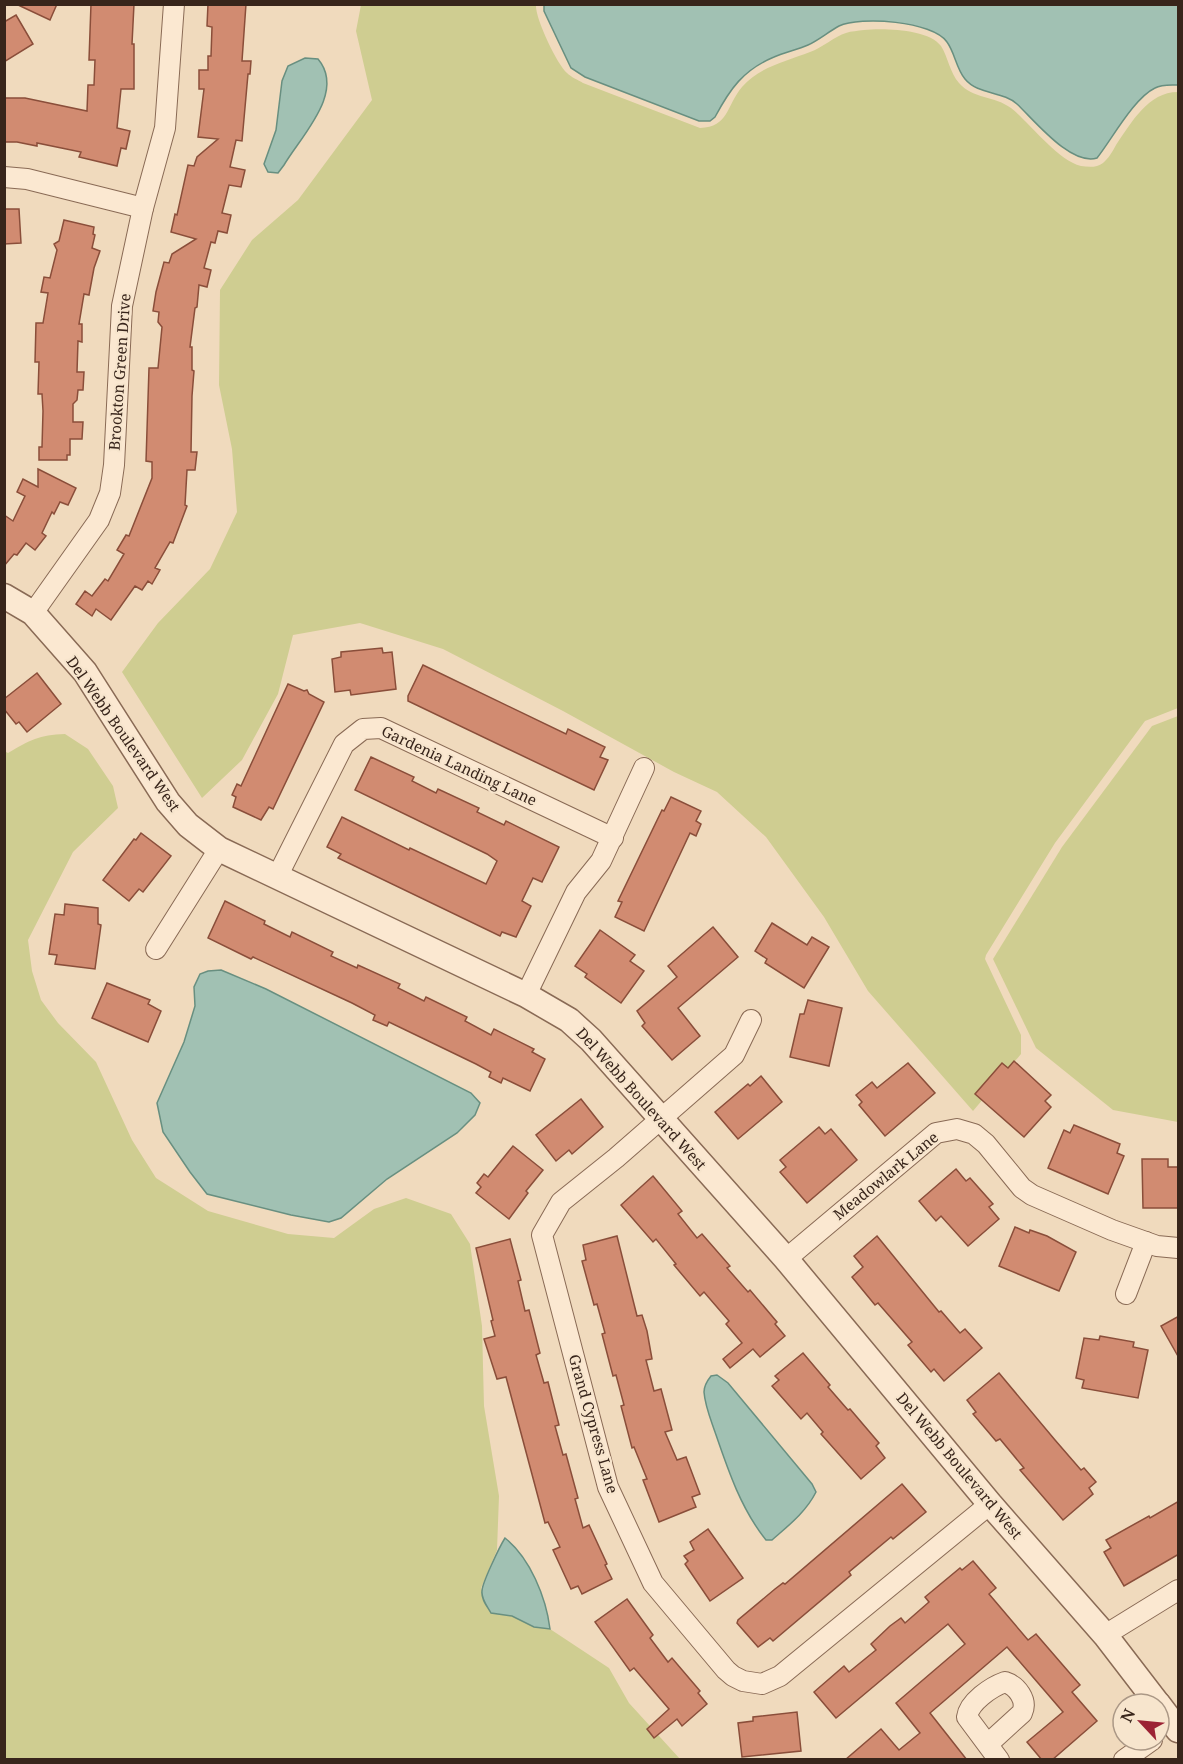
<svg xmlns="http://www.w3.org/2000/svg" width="1183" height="1764" font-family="'Noto Serif',serif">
<rect width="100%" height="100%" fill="#f0dabd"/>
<g fill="#cfcd91">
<path d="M361 5H536C535 18 557 64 567 73 571 77 578 80 583 83L700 128C729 127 726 106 742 87 759 67 787 61 810 52 822 48 835 36 846 33 851 31 858 31 864 30 883 28 929 29 941 46 948 57 950 73 959 83 973 99 995 96 1011 108 1030 123 1057 160 1081 166 1088 167 1097 168 1103 163 1108 159 1113 151 1116 145 1132 122 1148 92 1178 92V708L1145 721 1055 843 986 955 985 959 1021 1035V1054L973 1111 868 991 824 917 766 837 717 792 674 772 563 711 443 649 360 623 293 635 278 694 242 760 202 798 122 672 158 623 210 569 237 512 232 449 219 385 220 290 252 240 298 200 372 100 356 31Z"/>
<polygon points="1178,716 1178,1122 1113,1110 1036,1048 993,959 1062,847 1152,726"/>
<path d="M65 734 88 749 113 786 118 808 73 852 28 940 32 971 41 1000 58 1023 96 1062 132 1140 156 1178 208 1211 288 1234 334 1238 374 1209 406 1198 451 1214 470 1244 482 1326 484 1406 499 1496 497 1550 481 1588 491 1613 512 1616 534 1627 550 1629 609 1668 629 1703 680 1759H5L4 751 8 753C30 740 39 735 65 734Z"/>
</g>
<g fill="#a1c1b3" stroke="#688f80" stroke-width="1.5">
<path d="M544 5H1178V85C1171 85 1162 84 1155 88 1134 98 1112 139 1097 158 1071 166 1035 121 1017 104 1003 91 978 95 965 79 956 68 955 53 947 42 933 21 860 16 839 26 828 32 819 40 808 45 797 50 785 52 774 57 743 70 730 89 715 117L710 121H699L585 77 571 68 544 11Z"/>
<path d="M305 58 318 59C346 92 301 136 284 165L278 173 268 172 264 164 276 130 282 81 288 66Z"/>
<polygon points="221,970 266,989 471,1093 480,1103 475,1115 457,1133 387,1179 341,1218 329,1222 291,1215 207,1194 190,1172 163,1132 157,1103 184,1042 195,1006 194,987 200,974 208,971"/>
<path d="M717 1375 728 1383 812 1484 816 1492C806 1512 788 1526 772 1540H766C741 1509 728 1470 715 1432 711 1420 705 1406 704 1392 704 1386 707 1381 711 1376Z"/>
<path d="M505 1538C530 1558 546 1597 550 1629L534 1627 512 1616 491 1613C487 1606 481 1599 482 1591 482 1583 500 1546 505 1538Z"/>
</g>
<g fill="#d18b71" stroke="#8a4e3a" stroke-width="1.5">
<polygon points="16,4 57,4 50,20"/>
<polygon points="91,4 134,4 132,44 134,44 134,89 121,89 117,128 130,131 126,149 121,148 117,166 79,157 81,152 37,143 37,146 17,142 4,142 4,98 25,98 87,111 88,85 94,85 95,60 89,60"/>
<polygon points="208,4 246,4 242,61 251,61 250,74 248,74 242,141 236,140 230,167 245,170 241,187 229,185 222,213 231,215 227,233 218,231 215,243 211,242 204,268 211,270 207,287 199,285 197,307 195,308 190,347 192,347 192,370 194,371 192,396 191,452 197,452 195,470 187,470 185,505 187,506 173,543 170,542 155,568 160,570 152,584 148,581 142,590 135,586 111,620 96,609 92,616 76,604 85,591 92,596 105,579 108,581 124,554 117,550 126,535 129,536 152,478 152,462 146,461 149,368 158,368 162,327 158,322 159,312 153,311 156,292 164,262 169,263 172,254 196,239 171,232 175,214 177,215 188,165 194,166 197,157 218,139 198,137 204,89 199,89 199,70 208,70 208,56 211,56 212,27 207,26"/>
<polygon points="16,15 33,44 4,62 4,22"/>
<polygon points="4,209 19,209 21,243 4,244"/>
<polygon points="64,220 94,227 93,234 95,235 92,248 100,251 94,268 89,295 84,294 79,324 82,324 82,342 78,341 77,372 84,372 83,390 78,390 77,400 73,404 73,422 83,422 82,439 70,439 70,455 67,455 67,460 39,460 39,447 42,447 43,411 42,394 38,394 39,362 35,362 36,323 43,323 48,293 41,292 44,277 50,278 57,250 54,244 59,241"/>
<polygon points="38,469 76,488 68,505 60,502 54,514 52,512 42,533 46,536 35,550 26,543 17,555 14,554 4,566 4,515 13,521 25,496 17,492 23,479 38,487"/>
<polygon points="382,648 383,653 392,652 396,689 351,695 350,690 335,692 332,659 341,657 341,652"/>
<polygon points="423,665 566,734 568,729 605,747 600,757 608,760 594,790 408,701 408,696"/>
<polygon points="37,673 61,704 27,732 19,722 16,724 4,709 4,699"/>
<polygon points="288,684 304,691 307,690 309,694 324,702 273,809 269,807 261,820 233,807 236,797 232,795 237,784 241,786"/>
<polygon points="371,757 414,777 412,781 436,793 438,789 479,808 477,812 504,825 506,821 559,847 542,882 533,878 522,901 531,906 516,937 502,932 500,936 338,858 341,854 327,847 342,817 409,850 410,848 486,884 497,861 487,854 355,790"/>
<polygon points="671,797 701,811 696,821 701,824 696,836 690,833 644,931 615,917 622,902 618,901 662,810 664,811"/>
<polygon points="141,833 171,856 143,892 139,889 129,901 103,880 134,839 136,840"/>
<polygon points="225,901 265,921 264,924 290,937 292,932 333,952 331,956 357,968 358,965 400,984 398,988 424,1001 426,997 467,1017 465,1021 491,1035 494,1029 534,1049 532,1052 545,1059 530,1091 503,1078 501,1083 489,1077 491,1072 476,1064 389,1022 387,1026 373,1020 375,1015 352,1003 253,957 251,959 208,938"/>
<polygon points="65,904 98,908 98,924 101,925 95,969 55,964 57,955 49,954 55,914 64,915"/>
<polygon points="772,923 807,945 812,937 829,947 804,988 765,963 767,959 755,951"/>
<polygon points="713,927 738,957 678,1008 700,1036 672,1060 642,1026 645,1023 637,1011 677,977 668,966"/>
<polygon points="600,930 635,955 630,961 644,971 621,1003 585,977 587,974 575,966"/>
<polygon points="107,983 150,1000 148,1004 161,1011 148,1042 92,1018"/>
<polygon points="808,1000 842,1008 829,1066 790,1057 800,1014 804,1014"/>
<polygon points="1014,1061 1051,1095 1045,1101 1051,1107 1024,1137 975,1094 1002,1063 1008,1068"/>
<polygon points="908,1063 935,1093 885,1136 859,1105 862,1102 856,1095 872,1082 877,1088"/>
<polygon points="761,1076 782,1102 738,1139 715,1112 748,1084 750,1086"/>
<polygon points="581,1099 603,1127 572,1154 569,1150 556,1161 536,1135"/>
<polygon points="1074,1125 1120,1144 1117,1153 1124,1156 1108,1194 1048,1168 1064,1130 1070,1133"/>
<polygon points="819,1127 825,1134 831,1129 857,1160 807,1203 780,1172 786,1167 780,1160"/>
<polygon points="513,1146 543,1170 526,1191 528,1193 509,1219 476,1193 481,1187 477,1183 484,1174 488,1177"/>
<polygon points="1142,1159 1168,1159 1168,1167 1179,1167 1179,1208 1143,1208"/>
<polygon points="956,1169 966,1181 970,1178 993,1204 989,1207 999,1219 968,1246 941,1216 936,1221 919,1201"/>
<polygon points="653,1176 682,1211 678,1214 697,1238 702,1234 730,1266 727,1268 748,1292 750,1290 777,1322 775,1324 785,1336 760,1357 753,1349 730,1368 723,1359 742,1343 726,1324 729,1321 704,1292 700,1296 674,1265 676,1264 656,1239 653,1242 621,1205"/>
<polygon points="1015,1227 1029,1233 1030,1230 1047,1236 1076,1252 1059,1291 999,1266"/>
<polygon points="617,1236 637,1316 642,1315 647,1331 652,1359 646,1360 654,1391 661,1389 672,1430 665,1432 677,1460 686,1457 700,1494 692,1497 696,1507 659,1522 643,1480 647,1479 634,1447 632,1448 621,1406 624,1405 616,1375 613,1376 602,1334 605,1333 597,1304 594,1305 582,1261 586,1260 583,1245"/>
<polygon points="877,1236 939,1312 941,1311 960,1333 965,1329 982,1348 944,1381 934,1369 931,1372 908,1345 912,1342 878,1303 875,1305 852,1277 863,1267 854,1256"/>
<polygon points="510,1239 521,1280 518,1281 525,1311 529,1310 540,1353 536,1355 544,1383 548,1382 559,1425 555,1426 563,1455 566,1454 578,1498 575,1499 583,1528 589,1525 607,1564 605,1565 612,1579 582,1594 578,1586 571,1589 553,1550 560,1547 548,1522 545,1523 506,1377 497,1379 484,1339 495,1336 491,1321 493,1320 476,1248"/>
<polygon points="1179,1316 1179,1358 1161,1326"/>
<polygon points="1100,1336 1134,1342 1133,1347 1148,1350 1138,1398 1082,1388 1084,1380 1076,1378 1084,1338 1099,1340"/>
<polygon points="803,1353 830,1385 828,1387 848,1410 850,1409 879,1443 876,1446 885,1458 861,1479 821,1434 823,1432 807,1413 801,1419 772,1386 779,1380 775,1376"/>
<polygon points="999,1373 1055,1440 1081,1470 1084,1468 1096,1482 1089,1488 1093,1494 1063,1520 1020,1470 1024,1468 1000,1439 996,1441 973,1414 976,1412 967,1400"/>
<polygon points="902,1484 926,1512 893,1539 891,1537 849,1572 851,1575 773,1641 770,1638 758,1647 737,1623 738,1620 775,1589 783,1583 785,1584"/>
<polygon points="1179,1501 1179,1554 1124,1586 1104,1552 1111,1548 1106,1540 1149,1516 1150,1518"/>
<polygon points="708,1529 743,1578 710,1601 685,1564 688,1561 684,1556 694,1550 690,1542"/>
<polygon points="973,1561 996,1588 989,1594 1028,1640 1036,1634 1080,1685 1072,1692 1097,1721 1052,1760 1042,1760 1027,1742 1063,1712 1007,1647 930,1713 967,1760 845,1760 881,1729 899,1750 920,1733 896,1703 965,1644 948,1624 836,1718 814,1692 844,1666 849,1672 876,1650 871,1644 890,1626 901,1618 905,1623 929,1602 925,1597 960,1568 962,1570"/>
<polygon points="627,1599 653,1635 650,1638 668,1662 672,1658 700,1691 698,1693 707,1704 682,1726 677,1719 654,1738 647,1729 669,1709 634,1668 630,1671 595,1622"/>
<polygon points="797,1712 801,1751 742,1757 738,1723 753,1721 753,1717"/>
</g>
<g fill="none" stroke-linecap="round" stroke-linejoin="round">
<g stroke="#896a55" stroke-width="22">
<g id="minor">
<polyline points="4,177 27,179 143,208"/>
<polyline points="33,613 99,520 110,493 114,465 122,306 143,208 165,128 174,4"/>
<polyline points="277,877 344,744 363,729 381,728 613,838"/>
<polyline points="156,949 219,849"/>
<polyline points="526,995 576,892 601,861 644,768"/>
<polyline points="751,1020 734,1055 616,1158 561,1202 542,1235 608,1487 653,1583 726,1670 733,1676 743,1681 762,1684 780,1676 990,1504"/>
<polyline points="786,1259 936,1133 957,1129 974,1134 986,1144 1022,1188 1032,1195 1112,1230 1157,1246 1178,1248"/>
<polyline points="1126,1294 1146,1242"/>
<polyline points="1105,1635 1178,1590"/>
<path d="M988 1744 1022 1713C1028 1700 1017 1686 1005 1682 991 1687 969 1702 967 1717L999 1760"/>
<polyline points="1124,1760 1152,1740"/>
</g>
</g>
<g stroke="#896a55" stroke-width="27">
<g id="tertiary">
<polyline points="4,596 33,613 85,672 168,802 188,825 219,849 526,995 569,1020 591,1040 786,1259 990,1504 1105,1635 1158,1704"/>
<polyline points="1159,1705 1178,1730"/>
</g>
</g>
<use href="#minor" stroke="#fbe8d1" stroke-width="20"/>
<use href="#tertiary" stroke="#fbe8d1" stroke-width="24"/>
</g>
<g text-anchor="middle" stroke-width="4.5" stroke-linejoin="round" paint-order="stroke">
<g font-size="15" fill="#38251b" stroke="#f7e5cd">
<text transform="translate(120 372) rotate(-86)" y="5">Brookton Green Drive</text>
<text transform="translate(123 734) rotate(55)" y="5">Del Webb Boulevard West</text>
<text transform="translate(459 766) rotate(25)" y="5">Gardenia Landing Lane</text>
<text transform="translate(641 1099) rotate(48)" y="5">Del Webb Boulevard West</text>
<text transform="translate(886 1176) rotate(-39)" y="5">Meadowlark Lane</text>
<text transform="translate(593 1424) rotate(74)" y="5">Grand Cypress Lane</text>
<text transform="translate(959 1466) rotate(50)" y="5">Del Webb Boulevard West</text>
</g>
</g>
<rect width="1183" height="1764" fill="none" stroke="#38251b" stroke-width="12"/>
<g transform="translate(1141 1722) rotate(296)"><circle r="28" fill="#f7e5cd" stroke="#ab9886" stroke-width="1.5"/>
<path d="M0-4.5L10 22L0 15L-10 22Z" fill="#9c2234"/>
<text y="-9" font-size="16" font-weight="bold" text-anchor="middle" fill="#38251b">N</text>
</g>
</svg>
